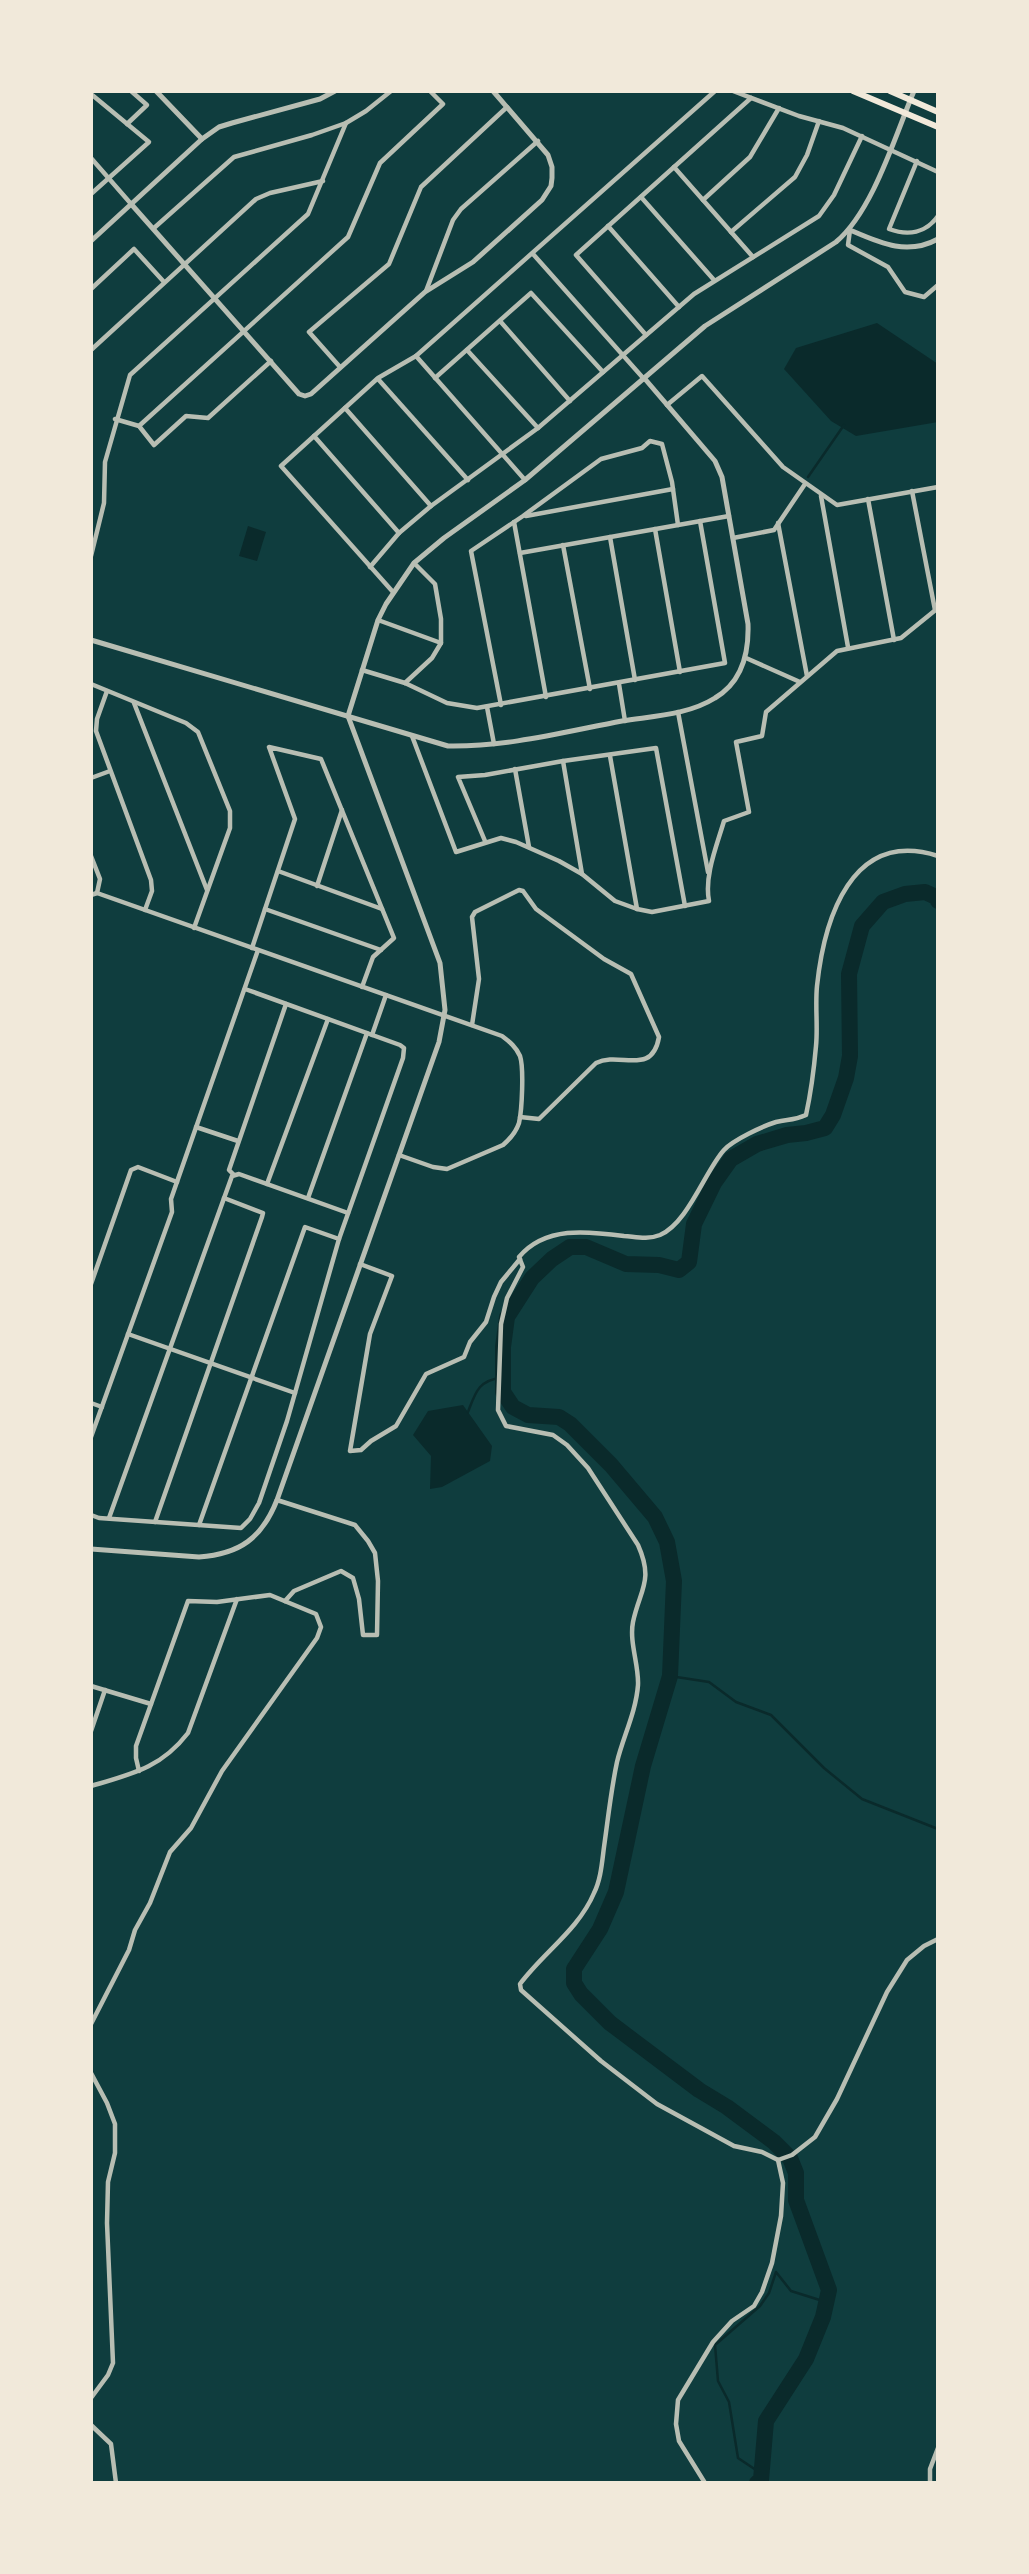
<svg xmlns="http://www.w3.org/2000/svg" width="1029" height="2574" font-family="Poppins,sans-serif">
<rect width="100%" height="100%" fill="#0f3d3e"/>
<g fill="#0a2a2b">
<polygon points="877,323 938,364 938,422 856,436 831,421 784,369 796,348"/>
<polygon points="248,526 266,532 257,561 239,556"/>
<polygon points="463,1405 492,1446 490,1461 442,1487 430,1489 431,1456 413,1435 428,1411"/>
</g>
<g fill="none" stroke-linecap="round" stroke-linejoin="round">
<g stroke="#0a2a2b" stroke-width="2.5">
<polyline points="808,477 844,425"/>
<path d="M468 1412C476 1391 478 1381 503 1377"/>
<polyline points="670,1676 709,1682 736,1702 771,1715 824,1768 862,1799 938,1829"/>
<polyline points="762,2474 738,2458 729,2402 718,2381 715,2345 760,2306 769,2293 776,2272 791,2291 826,2302"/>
</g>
<polyline stroke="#0a2a2b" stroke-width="16" points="757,2483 761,2480 766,2421 806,2359 823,2317 829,2290 796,2200 796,2173 790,2158 774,2142 727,2107 699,2090 610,2023 581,1994 574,1983 574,1969 600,1929 616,1892 643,1766 670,1676 674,1581 667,1542 655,1517 611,1465 570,1424 559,1417 528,1415 513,1407 503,1392 503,1347 507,1317 532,1278 552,1259 570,1247 586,1247 626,1264 659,1265 679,1270 689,1262 694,1224 714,1183 731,1159 757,1144 787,1135 806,1133 825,1128 833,1115 846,1078 850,1056 849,974 862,926 883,902 905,894 925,892 936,897 938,901"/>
<g stroke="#b8beb3" stroke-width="4.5">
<polyline points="733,91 799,116 843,128 938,172"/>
<polyline points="91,94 149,142 91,194"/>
<polyline points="127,124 147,105 131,91"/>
<polyline points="91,158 132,205"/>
<path d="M917 161 889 229C908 236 926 233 938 216"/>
<polyline points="674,167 753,257"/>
<polyline points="641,197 714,280"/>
<polyline points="703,200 750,157 779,108"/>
<polyline points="608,226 679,307"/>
<polyline points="154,228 234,157 312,135 346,123 366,111 391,91"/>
<polyline points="850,230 848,245 888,267 905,292 924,297 938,285"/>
<polyline points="731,232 795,177 807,155 819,121"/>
<polyline points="533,254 644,379"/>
<polyline points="91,289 134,249 164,282"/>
<polyline points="426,291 453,220 461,209 538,141"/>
<polyline points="500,321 570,401"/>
<polyline points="646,335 576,255 751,98"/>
<polyline points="91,350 256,199 270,193 323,181"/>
<polyline points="467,350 538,428"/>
<polyline points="416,356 525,480"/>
<polyline points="340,367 309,332 389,264 421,187 507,107"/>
<polyline points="435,378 531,293 603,372"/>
<polyline points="378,379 468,480"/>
<polyline points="667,405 702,376 783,467 837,505 938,487"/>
<polyline points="345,408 431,506"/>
<polyline points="115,419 139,426 348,237 380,163 443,104 430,91"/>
<polyline points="139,426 154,445 186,416 208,418 271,361"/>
<polyline points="314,436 399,533"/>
<polyline points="912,491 935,610"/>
<polyline points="821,496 848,647"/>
<polyline points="868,499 894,640"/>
<polyline points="526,516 673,489"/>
<polyline points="514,522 546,697"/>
<polyline points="778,523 807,676"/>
<polyline points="655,529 680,672"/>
<polyline points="610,537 635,680"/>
<polyline points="733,538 774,530 805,484"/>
<polyline points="563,545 590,689"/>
<polyline points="520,553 729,516"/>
<polyline points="91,556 104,503 105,462 130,375 308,214 346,123"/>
<polyline points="414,563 435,584 441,619 441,643"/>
<polyline points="370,567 399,533 431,506 538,428 694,294 819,216 834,195 862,136"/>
<polyline points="393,592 281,466 378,378 416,356 715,91"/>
<polyline points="378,620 441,643 432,658 405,683"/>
<polyline points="746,658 800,682"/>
<polyline points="362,670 405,683 447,703 477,708 725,663 700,521"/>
<polyline points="91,684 186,723 198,732 230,811 230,828 194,928"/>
<polyline points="619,684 625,721"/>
<polyline points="107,691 97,719 96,731 151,880 152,891 145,910"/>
<polyline points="134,703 207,890"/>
<polyline points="501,705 471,551 523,516 601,459 642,448 650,441 662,444 672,482 678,525"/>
<polyline points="487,707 494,744"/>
<polyline points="678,712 708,872"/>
<path d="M412 736 456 852 501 838 516 842 559 861 582 874 615 901 637 909 652 912 709 901C704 876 717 845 724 821L749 812 736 742 762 736 766 712 837 651 901 638 938 608"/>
<polyline points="610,756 637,909"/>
<polyline points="563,761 582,874"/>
<polyline points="515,769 529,847"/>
<polyline points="91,778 110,771"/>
<polyline points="485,841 458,777 485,775 563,761 656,748 685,906"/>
<polyline points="91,856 100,879 97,893"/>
<path d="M938 856C851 828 824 920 817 986 815 1006 818 1026 816 1046 814 1069 811 1092 806 1115 793 1121 788 1119 776 1122 763 1126 733 1140 724 1150 705 1171 688 1223 660 1235 647 1240 637 1237 624 1236 587 1231 545 1226 519 1257L523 1267 507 1298 501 1324 498 1410 506 1426 553 1435 567 1445 588 1468 638 1545C654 1581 640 1589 633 1622 629 1642 639 1665 638 1685 636 1712 623 1737 617 1762 611 1790 608 1819 604 1847 602 1862 601 1879 594 1893 579 1929 543 1953 520 1984L521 1990 601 2061 657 2104 734 2146 762 2152 778 2160 792 2155 815 2137 837 2099 887 1992 907 1960 924 1946 938 1939"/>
<polyline points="278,871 382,909"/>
<polyline points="317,886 342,810"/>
<path d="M91 895 97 893 502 1036C510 1042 516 1047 520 1056 524 1068 522 1110 519 1123 516 1132 510 1139 503 1145L447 1169 433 1167 399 1155"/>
<polyline points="265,909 381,950"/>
<polyline points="252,948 295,819 269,747 321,759 394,938 373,957 362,987"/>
<path d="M472 1025 479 979 472 917 475 912 519 890 523 891 536 909 604 959 631 974 659 1037C652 1077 620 1051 596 1063L539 1119 520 1117"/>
<polyline points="372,1035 386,995"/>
<polyline points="196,1127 238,1141"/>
<polyline points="234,1175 229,1170 286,1004"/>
<polyline points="267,1184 328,1019"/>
<polyline points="308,1198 367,1033"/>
<polyline points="360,1264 392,1276 370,1334 350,1451 361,1450 371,1441 396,1426 426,1374 464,1357 470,1342 486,1322 494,1297 501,1282 520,1259"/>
<polyline points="91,1284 131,1170 138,1167 177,1182"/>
<polyline points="128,1334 295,1393"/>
<polyline points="91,1403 102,1407"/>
<polyline points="91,1437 172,1212 171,1199 258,950"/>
<polyline points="277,1500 355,1525 368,1541 375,1553 378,1581 377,1635 363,1635 359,1599 353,1578 341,1571 294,1591 285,1601"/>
<polyline points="91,1515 99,1518 241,1528 250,1519 259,1503 287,1421 339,1239 403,1058 404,1048 400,1045 245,989"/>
<polyline points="109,1518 232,1176 239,1174 348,1213"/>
<polyline points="155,1522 262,1217 263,1213 224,1198"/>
<polyline points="199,1525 305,1227 339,1239"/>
<polyline points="91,1686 151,1704"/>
<polyline points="91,1731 105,1690"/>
<path d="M91 1786C132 1774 161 1768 188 1733L237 1599"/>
<polyline points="91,2024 129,1950 135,1930 150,1903 170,1852 191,1828 222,1771 317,1638 321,1627 316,1614 270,1595 217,1602 188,1601 136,1746 136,1758 139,1771"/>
<polyline points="91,2073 107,2103 115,2124 115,2153 108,2182 107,2223 113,2363 108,2375 91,2398"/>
<polyline points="91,2425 111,2444 116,2483"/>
<polyline points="705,2483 679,2441 676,2424 678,2400 713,2342 732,2321 754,2306 762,2292 772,2263 781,2216 783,2183 778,2160"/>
<polyline points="930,2483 930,2469 938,2448"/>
</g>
<g stroke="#b8beb3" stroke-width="5">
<polyline points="156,91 202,139"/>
<polyline points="132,205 299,394 305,396 311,394 425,292 473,262 542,200 551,186 552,178 552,167 548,155 493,91"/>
<path d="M850 230C880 243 907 256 938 239"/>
<polyline points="91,241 202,139 219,127 232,123 320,99 335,91"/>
<path d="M91 640 448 746C507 747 564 732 622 721 653 716 688 715 715 698 742 682 749 653 748 624L722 477 715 461 645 379"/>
<path d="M91 1549 199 1557C240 1554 262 1538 277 1500L439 1042 445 1010 440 963 348 716 378 620 386 604 414 563 444 538 525 480 705 326 836 242C873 211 895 136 914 91"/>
</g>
<g stroke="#f1e9da" stroke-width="6">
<polyline points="853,91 938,127"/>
<polyline points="890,91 938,112"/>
</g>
</g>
<rect width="1029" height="2574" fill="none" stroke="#f1e9da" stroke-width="186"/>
</svg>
